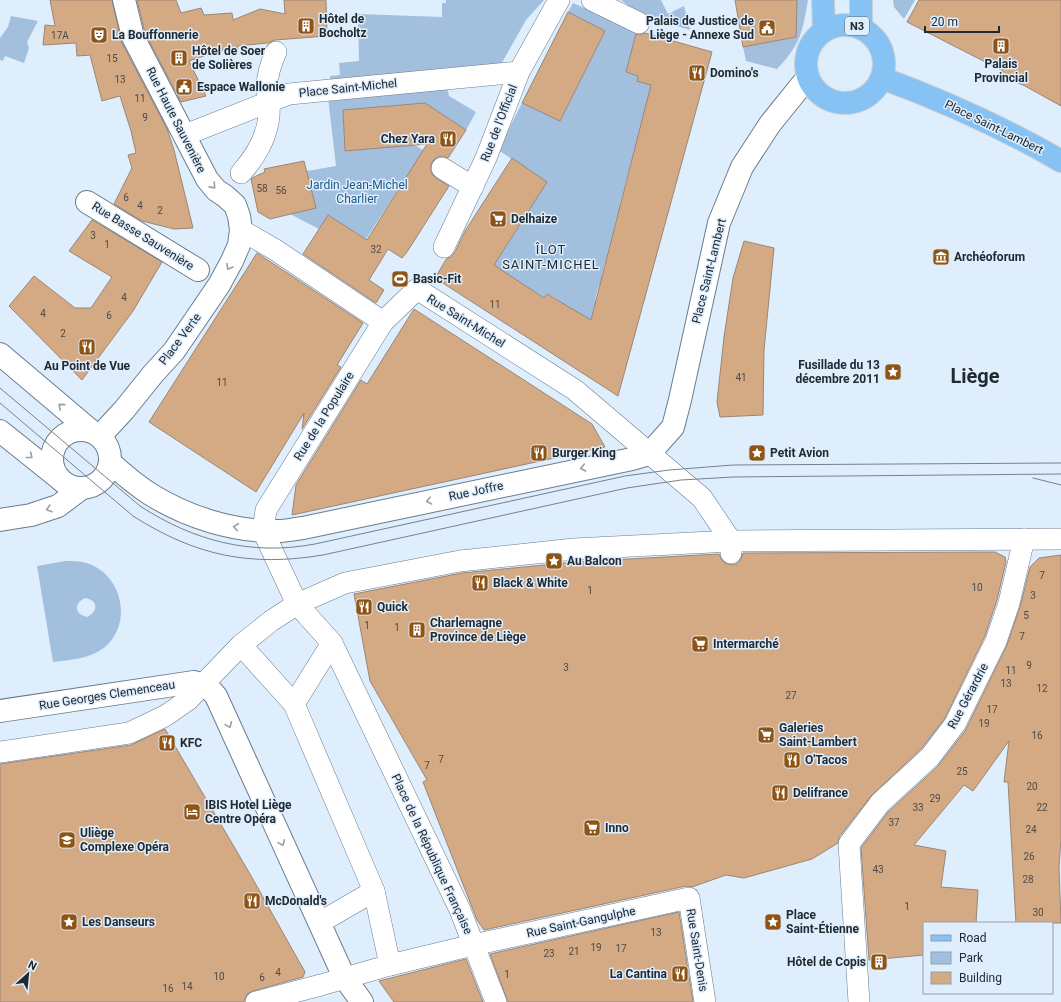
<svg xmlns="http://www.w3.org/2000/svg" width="1061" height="1002" font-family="Roboto,sans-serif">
<rect width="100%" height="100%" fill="#dfeefd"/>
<g fill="#a2c0dd" fill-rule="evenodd">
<polygon points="446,0 544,0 526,20 499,68 330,83 330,76 340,75 339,63 359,61 358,14 442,17 442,3 446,3"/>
<polygon points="621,0 661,0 668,14 684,6 690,30 641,15"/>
<path d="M797 0H808C802 33 801 44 777 69L746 61 743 47 796 37 793 18Z"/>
<polygon points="893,0 915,0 904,19 894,7"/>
<polygon points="573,3 637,31 626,72 638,76 637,81 648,84 660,82 637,140 620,204 625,206 623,214 618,213 614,228 619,229 610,263 605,262 602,275 606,276 603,286 599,285 595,300 599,301 592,329 554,305 557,299 547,294 544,298 532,291 509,326 471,301 547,182 498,150 522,103 560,121 605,31 568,12"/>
<polygon points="11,16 38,21 27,42 29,48 24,63 5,56 3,61 0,60 0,38 8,27"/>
<polygon points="447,85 449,96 476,112 466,130 425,103 343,110 345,151 415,145 444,164 439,172 418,159 366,239 328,215 319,229 290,214 313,198 307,171 336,166 328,97"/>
<path d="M65 561C74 561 83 561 92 565 123 579 132 624 105 647 90 659 70 660 53 662L37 566ZM85 598C98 600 99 611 87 617 75 614 73 604 85 598Z"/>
</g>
<g fill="#d4aa85" stroke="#9a8676">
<polygon points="50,0 112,0 122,43 167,129 174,150 193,228 174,229 142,221 114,204 132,168 128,155 136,153 131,131 120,96 102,101 90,55 77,56 76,43 43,45 45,25 55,26"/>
<polygon points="137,0 176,0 181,13 201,8 204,15 232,13 233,20 260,9 285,14 284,0 326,0 327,36 275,40 268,43 237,46 238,49 222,50 189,61 206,96 181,102 145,33"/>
<polygon points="735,0 797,0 796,37 743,47"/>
<polygon points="919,0 1061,0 1061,106 1025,86 1000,75 1003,71 907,22"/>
<polygon points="568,12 605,31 560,121 522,103"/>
<polygon points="645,33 712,52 618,396 435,278 447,258 451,257 455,252 465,231 512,158 547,182 494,265 544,298 547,294 591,320 651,85 637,81 638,76 626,72 636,34 640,35"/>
<polygon points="425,103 466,130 448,158 443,156 437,157 432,162 430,168 432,174 436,178 449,186 407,252 402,258 388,249 369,280 384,290 376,303 303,254 328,215 367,240 427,144 345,151 343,110"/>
<polygon points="304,161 316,208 270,219 258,212 251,179 254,177 265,172 264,169"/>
<polygon points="92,220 162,262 133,311 82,380 9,306 34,276 75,308 91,308 112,277 69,251"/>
<polygon points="744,241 774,248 764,350 763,415 720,417 717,402 724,337 733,278"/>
<polygon points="257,253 363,323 337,365 341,367 302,429 304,413 256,492 149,422"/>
<polygon points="414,309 592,424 605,447 292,515 296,485 361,380 367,384"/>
<polygon points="995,552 1005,557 1006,562 997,600 985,636 945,718 921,749 871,796 839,837 838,843 812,859 744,878 726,875 692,887 686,886 484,930 477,920 423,782 427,780 370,681 354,594 462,573 575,562 719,554 721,559 725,563 731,565 737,564 741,559 743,553"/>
<polygon points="1061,555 1061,839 1059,867 1061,923 1016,923 1008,782 1004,782 1009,741 973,791 964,785 914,845 946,851 941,887 978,890 976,923 924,923 924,955 869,960 861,848 889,811 938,766 965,731 1007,645 1020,607 1030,567 1039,558"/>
<polygon points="165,729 250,874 305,972 303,977 253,991 247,994 244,1002 0,1002 0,764 131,745"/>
<polygon points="679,912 693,1002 508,1002 490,954"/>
<polygon points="466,959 483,1002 394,1002 379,981"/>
</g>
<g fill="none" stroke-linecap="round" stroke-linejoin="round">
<g stroke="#6a7c8d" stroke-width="22">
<g id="pedestrian">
<polyline points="592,0 639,23"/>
<polyline points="185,135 289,94 519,72"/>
<polyline points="442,168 473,187"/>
<path d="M241 173C256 156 267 138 269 116 270 106 268 97 267 88 267 75 271 63 276 52"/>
<polyline points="241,230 274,249 383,322 417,289 575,390 702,498 731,541 731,553"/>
<polyline points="444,247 486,158 519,72 559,0"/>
<polyline points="383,322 266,510 263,531 297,604 332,643 460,910 496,1002"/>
<polyline points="241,645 294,704 374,891 390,965"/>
<polyline points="294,704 332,643"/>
<polyline points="0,752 129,733 165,716 188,700 241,645 271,621 297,604 345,583 460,561 574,549 731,541 1061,539"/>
<polyline points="319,923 374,891"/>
<polyline points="256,1002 321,985 390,965 473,945 689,898 705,1002"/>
<polyline points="859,1002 849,844 880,803 930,757 955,724 996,641 1009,603 1024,539"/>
</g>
</g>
<g stroke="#6a7c8d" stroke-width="24">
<g id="minor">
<polyline points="87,202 198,270"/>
<polyline points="0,354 91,431"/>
<circle cx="81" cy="459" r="29"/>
<polyline points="0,431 60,479"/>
<polyline points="100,436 124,410 153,374 174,351 219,285 232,261 239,245 241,230 239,216 235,205 225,196 216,190 207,179 133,37 124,0"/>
<path d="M111 463C123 474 136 485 150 494 187 517 233 532 278 531 286 531 294 529 303 528L632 459 649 454 673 427 680 400 719 223 742 167 770 124 808 77"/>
<polyline points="0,520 31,515 58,506 82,488"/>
<path d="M0 711 194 682C204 684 210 688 216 696L344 977 362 1002"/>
</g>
</g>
<g stroke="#ced0d2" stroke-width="24">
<g id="primary">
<polyline points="823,0 824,30"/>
<circle cx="845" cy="64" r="39"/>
<polyline points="861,27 861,0"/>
<path d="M882 78C944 101 1004 128 1061 161"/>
</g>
</g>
<use href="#pedestrian" stroke="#fff" stroke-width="21"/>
<use href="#minor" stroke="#fff" stroke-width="22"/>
<use href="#primary" stroke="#86c3f4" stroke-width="22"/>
<g stroke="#76818c" stroke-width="1">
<path d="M0 388 140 506C194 541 251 556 315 544L625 476 669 470 733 465 1061 463"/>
<path d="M0 403 133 516C196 556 250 567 323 555L627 488 681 480 733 477 1061 474"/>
<polyline points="1033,478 1061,485"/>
</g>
</g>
<defs><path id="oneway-chevron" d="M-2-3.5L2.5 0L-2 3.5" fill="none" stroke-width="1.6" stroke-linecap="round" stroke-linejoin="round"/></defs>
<g stroke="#9c9fa2">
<use href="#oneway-chevron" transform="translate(213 186) rotate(48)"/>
<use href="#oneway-chevron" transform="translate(229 267) rotate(120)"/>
<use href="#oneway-chevron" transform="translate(61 406) rotate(-140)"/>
<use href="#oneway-chevron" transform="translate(30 456) rotate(39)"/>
<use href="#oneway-chevron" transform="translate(583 468) rotate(168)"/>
<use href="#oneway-chevron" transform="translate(429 501) rotate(168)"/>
<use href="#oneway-chevron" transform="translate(49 509) rotate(162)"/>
<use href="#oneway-chevron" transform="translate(236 527) rotate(-172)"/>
<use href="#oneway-chevron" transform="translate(229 725) rotate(66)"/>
<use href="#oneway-chevron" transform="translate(282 843) rotate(66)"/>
</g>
<defs>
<g id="building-square" transform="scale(0.9)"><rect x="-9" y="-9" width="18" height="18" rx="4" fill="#8f5413" stroke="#dfeefd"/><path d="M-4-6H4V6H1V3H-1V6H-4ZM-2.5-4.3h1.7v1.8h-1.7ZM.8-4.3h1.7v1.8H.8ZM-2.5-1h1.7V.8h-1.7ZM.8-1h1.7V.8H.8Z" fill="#fff"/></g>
<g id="civic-square" transform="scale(0.9)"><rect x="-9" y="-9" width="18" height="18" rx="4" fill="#8f5413" stroke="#dfeefd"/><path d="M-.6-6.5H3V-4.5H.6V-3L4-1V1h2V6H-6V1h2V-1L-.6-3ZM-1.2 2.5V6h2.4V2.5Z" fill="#fff"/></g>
<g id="theatre-square" transform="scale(0.9)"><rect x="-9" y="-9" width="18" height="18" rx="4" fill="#8f5413" stroke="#dfeefd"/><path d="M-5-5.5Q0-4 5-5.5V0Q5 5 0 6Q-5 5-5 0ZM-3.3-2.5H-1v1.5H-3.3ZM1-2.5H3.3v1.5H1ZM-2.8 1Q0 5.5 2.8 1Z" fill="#fff"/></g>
<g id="restaurant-square" transform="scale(0.9)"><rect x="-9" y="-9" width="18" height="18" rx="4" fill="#8f5413" stroke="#dfeefd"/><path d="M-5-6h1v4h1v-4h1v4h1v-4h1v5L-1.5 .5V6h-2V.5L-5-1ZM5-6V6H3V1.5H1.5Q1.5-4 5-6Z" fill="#fff"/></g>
<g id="supermarket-square" transform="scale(0.9)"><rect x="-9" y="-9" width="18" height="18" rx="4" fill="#8f5413" stroke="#dfeefd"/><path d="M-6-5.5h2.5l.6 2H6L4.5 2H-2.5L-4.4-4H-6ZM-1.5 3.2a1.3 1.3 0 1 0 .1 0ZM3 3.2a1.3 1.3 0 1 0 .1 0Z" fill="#fff"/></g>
<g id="museum-square" transform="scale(0.9)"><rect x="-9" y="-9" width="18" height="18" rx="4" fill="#8f5413" stroke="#dfeefd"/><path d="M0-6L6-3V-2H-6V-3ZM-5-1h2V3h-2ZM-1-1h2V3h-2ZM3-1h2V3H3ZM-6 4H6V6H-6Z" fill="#fff"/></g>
<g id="stadium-square" transform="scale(0.9)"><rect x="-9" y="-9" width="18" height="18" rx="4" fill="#8f5413" stroke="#dfeefd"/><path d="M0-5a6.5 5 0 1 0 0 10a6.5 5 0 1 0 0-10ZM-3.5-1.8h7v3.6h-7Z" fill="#fff"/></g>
<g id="sight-square" transform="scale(0.9)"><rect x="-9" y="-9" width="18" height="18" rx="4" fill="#8f5413" stroke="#dfeefd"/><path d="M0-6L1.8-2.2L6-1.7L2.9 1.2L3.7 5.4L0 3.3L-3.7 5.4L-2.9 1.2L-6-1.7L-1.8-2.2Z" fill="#fff"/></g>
<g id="hotel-square" transform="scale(0.9)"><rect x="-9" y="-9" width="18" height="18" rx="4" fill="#8f5413" stroke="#dfeefd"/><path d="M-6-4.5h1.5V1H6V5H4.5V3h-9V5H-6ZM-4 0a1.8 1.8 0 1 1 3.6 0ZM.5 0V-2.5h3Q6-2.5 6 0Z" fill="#fff"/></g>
<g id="university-square" transform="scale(0.9)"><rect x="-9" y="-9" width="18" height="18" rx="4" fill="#8f5413" stroke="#dfeefd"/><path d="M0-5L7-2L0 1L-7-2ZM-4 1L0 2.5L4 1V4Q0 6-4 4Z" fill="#fff"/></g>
</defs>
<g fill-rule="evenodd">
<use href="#building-square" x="306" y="26"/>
<use href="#civic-square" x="767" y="28"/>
<use href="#theatre-square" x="99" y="35"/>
<use href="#building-square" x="1001" y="46"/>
<use href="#building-square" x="179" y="58"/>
<use href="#restaurant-square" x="697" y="73"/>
<use href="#civic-square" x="184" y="87"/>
<use href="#restaurant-square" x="448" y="139"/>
<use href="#supermarket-square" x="498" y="219"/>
<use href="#museum-square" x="941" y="257"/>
<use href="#stadium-square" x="400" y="279"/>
<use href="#restaurant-square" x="87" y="347"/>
<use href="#sight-square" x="893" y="372"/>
<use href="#restaurant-square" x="539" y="453"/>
<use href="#sight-square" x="757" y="453"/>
<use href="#sight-square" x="554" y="561"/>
<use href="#restaurant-square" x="480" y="583"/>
<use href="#restaurant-square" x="364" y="607"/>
<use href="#building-square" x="417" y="630"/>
<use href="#supermarket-square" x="700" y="644"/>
<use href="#supermarket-square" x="766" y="735"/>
<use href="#restaurant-square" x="167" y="743"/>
<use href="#restaurant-square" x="792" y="760"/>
<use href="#restaurant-square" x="780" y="793"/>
<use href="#hotel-square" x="192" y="812"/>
<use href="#supermarket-square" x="592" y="828"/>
<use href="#university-square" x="67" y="840"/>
<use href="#restaurant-square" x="252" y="901"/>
<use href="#sight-square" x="69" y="922"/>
<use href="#sight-square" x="773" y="922"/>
<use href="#building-square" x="879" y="962"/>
<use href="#restaurant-square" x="680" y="974"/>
</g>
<g text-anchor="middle" stroke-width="3" stroke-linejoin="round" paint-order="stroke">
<g font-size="10" fill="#4e4a46">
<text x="60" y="39">17A</text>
<text x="112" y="62">15</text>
<text x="120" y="83">13</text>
<text x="140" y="102">11</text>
<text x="145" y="121">9</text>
<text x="262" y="192">58</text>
<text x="281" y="194">56</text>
<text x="126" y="201">6</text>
<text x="140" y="209">4</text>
<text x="160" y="214">2</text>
<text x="93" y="239">3</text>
<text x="107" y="248">1</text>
<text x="376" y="253">32</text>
<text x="124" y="301">4</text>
<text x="495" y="308">11</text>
<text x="43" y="317">4</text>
<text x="109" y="319">6</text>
<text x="63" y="337">2</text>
<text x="741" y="381">41</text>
<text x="222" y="386">11</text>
<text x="1042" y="579">7</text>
<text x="977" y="591">10</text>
<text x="590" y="594">1</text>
<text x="1033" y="599">3</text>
<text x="1026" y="619">5</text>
<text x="367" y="629">1</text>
<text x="397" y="631">1</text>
<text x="1022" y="640">7</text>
<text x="1029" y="669">9</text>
<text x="566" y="671">3</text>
<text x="1011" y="674">11</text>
<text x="1006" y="687">13</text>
<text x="1042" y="692">12</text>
<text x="791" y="699">27</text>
<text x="992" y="713">17</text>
<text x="984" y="727">19</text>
<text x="1037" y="739">16</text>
<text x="441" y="763">7</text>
<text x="427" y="769">7</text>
<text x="962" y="775">25</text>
<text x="1032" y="790">20</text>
<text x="935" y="802">29</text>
<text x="918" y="811">33</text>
<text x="1042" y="811">22</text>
<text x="894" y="826">37</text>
<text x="1031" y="833">24</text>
<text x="1029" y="860">26</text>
<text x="878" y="873">43</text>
<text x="1028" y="883">28</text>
<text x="907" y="910">1</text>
<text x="1038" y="916">30</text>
<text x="656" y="936">13</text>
<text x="596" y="951">19</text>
<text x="621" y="952">17</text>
<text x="574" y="955">21</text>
<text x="549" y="957">23</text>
<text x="278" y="976">4</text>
<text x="507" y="978">1</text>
<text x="219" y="980">10</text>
<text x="262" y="981">6</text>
<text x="187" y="990">14</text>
<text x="168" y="992">16</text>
</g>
<rect fill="#dfeefd" stroke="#5b656e" stroke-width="1" x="845" y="17" width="24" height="18" rx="3"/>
<g font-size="11" font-weight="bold" fill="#222a31">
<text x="857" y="30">N3</text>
</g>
<g font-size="12" font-weight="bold" fill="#222a31" stroke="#dfeefd" text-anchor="start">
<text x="319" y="23">Hôtel de<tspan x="319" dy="14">Bocholtz</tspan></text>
<text x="754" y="25" text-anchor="end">Palais de Justice de<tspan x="754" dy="14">Liège - Annexe Sud</tspan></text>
<text x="112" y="39">La Bouffonnerie</text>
<text x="192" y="55">Hôtel de Soer<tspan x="192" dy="14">de Solières</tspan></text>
<text x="1001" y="68" text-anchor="middle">Palais<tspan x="1001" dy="14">Provincial</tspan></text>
<text x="710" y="77">Domino's</text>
<text x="197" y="91">Espace Wallonie</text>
<text x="435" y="143" text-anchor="end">Chez Yara</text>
<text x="511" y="223">Delhaize</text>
<text x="954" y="261">Archéoforum</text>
<text x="413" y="283">Basic-Fit</text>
<text x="880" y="369" text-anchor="end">Fusillade du 13<tspan x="880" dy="14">décembre 2011</tspan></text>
<text x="87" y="370" text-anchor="middle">Au Point de Vue</text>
<text x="552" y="457">Burger King</text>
<text x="770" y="457">Petit Avion</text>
<text x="567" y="565">Au Balcon</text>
<text x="493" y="587">Black &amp; White</text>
<text x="377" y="611">Quick</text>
<text x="430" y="627">Charlemagne<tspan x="430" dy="14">Province de Liège</tspan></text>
<text x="713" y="648">Intermarché</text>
<text x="779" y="732">Galeries<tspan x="779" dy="14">Saint-Lambert</tspan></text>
<text x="180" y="747">KFC</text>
<text x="805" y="764">O'Tacos</text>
<text x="793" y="797">Delifrance</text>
<text x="205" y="809">IBIS Hotel Liège<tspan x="205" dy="14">Centre Opéra</tspan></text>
<text x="605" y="832">Inno</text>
<text x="80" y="837">Uliège<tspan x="80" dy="14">Complexe Opéra</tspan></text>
<text x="265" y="905">McDonald's</text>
<text x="786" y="919">Place<tspan x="786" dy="14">Saint-Étienne</tspan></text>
<text x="82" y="926">Les Danseurs</text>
<text x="866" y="966" text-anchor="end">Hôtel de Copis</text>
<text x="667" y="978" text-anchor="end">La Cantina</text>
</g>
<g font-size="12" fill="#222a31" stroke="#dfeefd">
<text transform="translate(348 88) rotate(-6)" y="4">Place Saint-Michel</text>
<text transform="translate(176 120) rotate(63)" y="4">Rue Haute Sauvenière</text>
<text transform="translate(499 123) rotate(-69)" y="4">Rue de l'Official</text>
<text transform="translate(994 127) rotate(26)" y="4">Place Saint-Lambert</text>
<text transform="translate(143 236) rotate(32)" y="4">Rue Basse Sauvenière</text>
<text transform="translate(709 271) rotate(-76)" y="4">Place Saint-Lambert</text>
<text transform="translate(466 321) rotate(32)" y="4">Rue Saint-Michel</text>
<text transform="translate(180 339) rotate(-53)" y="4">Place Verte</text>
<text transform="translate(324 416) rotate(-58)" y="4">Rue de la Populaire</text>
<text transform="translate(476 491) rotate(-12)" y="4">Rue Joffre</text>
<text transform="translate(107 695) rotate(-9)" y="4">Rue Georges Clemenceau</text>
<text transform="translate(968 696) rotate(-62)" y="4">Rue Gérardrie</text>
<text transform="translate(432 854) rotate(65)" y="4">Place de la République Française</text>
<text transform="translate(581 922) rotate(-12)" y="4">Rue Saint-Gangulphe</text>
<text transform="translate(697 950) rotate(81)" y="4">Rue Saint-Denis</text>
</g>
<g font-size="12" fill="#1d5889" stroke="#dfeefd">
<text x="357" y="189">Jardin Jean-Michel<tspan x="357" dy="14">Charlier</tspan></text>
</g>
<g font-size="13" letter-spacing="1" fill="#222a31" stroke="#dfeefd">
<text x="551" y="254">ÎLOT<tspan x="551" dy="15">SAINT-MICHEL</tspan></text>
</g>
<g font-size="20" font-weight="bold" fill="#222a31" stroke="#dfeefd">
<text x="975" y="383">Liège</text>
</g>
</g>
<rect x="923" y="922" width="130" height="72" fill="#dfeefd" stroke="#93a0ab"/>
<rect x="931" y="935" width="20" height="6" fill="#86c3f4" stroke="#93a0ab"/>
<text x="959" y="942" font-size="12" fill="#222a31">Road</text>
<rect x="931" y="952" width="20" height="12" fill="#a2c0dd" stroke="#93a0ab"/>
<text x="959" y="962" font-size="12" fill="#222a31">Park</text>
<rect x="931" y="972" width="20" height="12" fill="#d4aa85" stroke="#93a0ab"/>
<text x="959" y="982" font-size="12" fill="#222a31">Building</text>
<g transform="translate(28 974) rotate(27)" stroke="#dfeefd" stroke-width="3" paint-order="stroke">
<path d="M0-3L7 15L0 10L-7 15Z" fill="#222a31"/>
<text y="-6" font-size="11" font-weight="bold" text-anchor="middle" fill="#222a31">N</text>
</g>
<path d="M925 26v6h74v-6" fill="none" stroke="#222a31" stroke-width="2"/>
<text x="931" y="26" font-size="12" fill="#222a31" stroke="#dfeefd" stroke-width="3" paint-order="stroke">20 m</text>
</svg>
